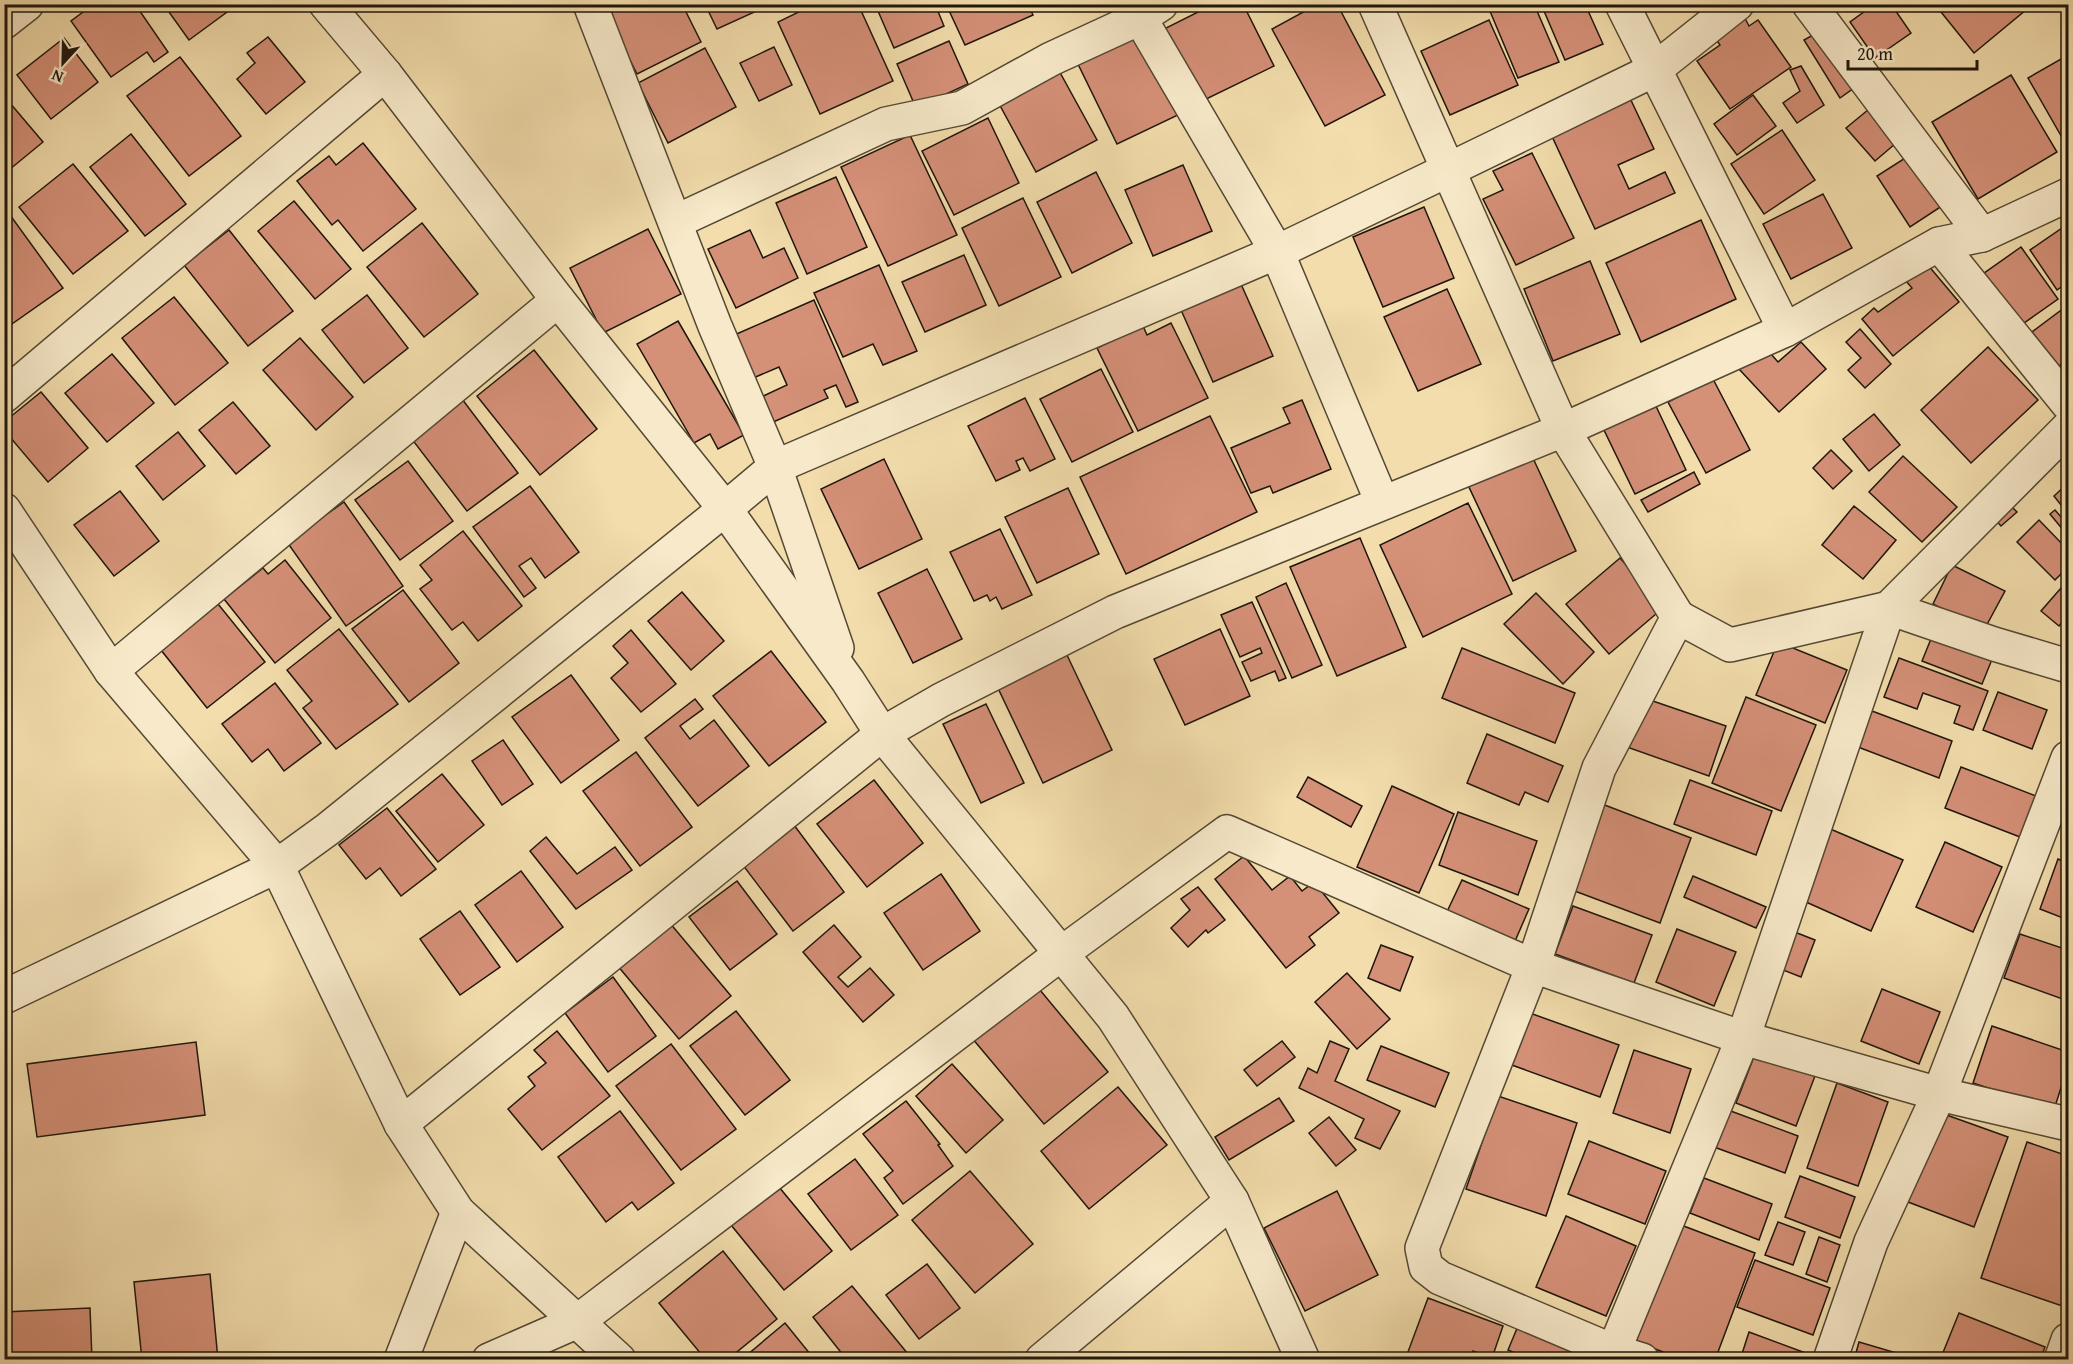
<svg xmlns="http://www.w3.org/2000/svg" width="2073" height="1364" font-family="'Gentium Book Plus',serif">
<rect width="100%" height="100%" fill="#f3ddac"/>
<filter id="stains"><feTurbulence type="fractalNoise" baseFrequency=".00333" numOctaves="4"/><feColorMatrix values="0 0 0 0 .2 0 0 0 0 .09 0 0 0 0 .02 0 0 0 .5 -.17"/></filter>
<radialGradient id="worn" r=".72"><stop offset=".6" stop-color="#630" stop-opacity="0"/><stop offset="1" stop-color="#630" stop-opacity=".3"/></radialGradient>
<g fill="#d59078" stroke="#1e160c" stroke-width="1.5">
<polygon points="94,4 135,4 168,52 154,62 147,52 111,77 71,21"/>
<polygon points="165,4 238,4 189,40 164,5"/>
<polygon points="602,4 682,4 701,42 637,74"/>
<polygon points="705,4 758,4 761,9 717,29"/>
<polygon points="815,4 858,4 893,81 820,114 778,22"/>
<polygon points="875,4 935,4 944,26 894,48"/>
<polygon points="946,4 1028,4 1033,15 965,45"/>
<polygon points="1214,4 1243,4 1274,66 1200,102 1164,29"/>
<polygon points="1318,4 1337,4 1385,95 1325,126 1272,29"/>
<polygon points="1487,4 1534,4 1559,62 1518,78"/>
<polygon points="1541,4 1585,4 1603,44 1565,60"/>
<polygon points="1875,4 1891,4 1911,33 1875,58 1850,22"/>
<polygon points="1940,4 2033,4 1974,53 1937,7"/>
<polygon points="1740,9 1749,26 1758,20 1791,67 1730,109 1697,61 1720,45 1711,32"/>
<polygon points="1489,20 1518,85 1450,115 1421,51"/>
<polygon points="1820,31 1861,83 1840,98 1804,40"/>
<polygon points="1138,32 1178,115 1117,144 1077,62"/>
<polygon points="268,37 305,82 266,114 237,79 255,63 247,53"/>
<polygon points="64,38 98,82 51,119 17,75"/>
<polygon points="949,41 968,84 916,108 897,64"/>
<polygon points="774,47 792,85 759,101 740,63"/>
<polygon points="705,48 736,107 668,143 638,83"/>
<polygon points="2068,55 2068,148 2028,78"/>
<polygon points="180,57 241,136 189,176 127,96"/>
<polygon points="1801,66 1824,105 1797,123 1783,103 1800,91 1790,70"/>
<polygon points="1057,67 1097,140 1036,172 997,100"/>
<polygon points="2011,75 2057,152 1978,199 1932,122"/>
<polygon points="1753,95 1776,126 1737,155 1714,124"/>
<polygon points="4,96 43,142 4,174"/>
<polygon points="1629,96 1654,149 1618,165 1629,189 1665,172 1675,193 1595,229 1550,132"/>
<polygon points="1874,105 1902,138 1875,161 1846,128"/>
<polygon points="988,118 1019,183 954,215 922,151"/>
<polygon points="1782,130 1815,180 1764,214 1731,164"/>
<polygon points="131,134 186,204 145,236 90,167"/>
<polygon points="910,135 957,235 888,266 841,167"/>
<polygon points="363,143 416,209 363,251 338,220 332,225 297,181 329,156 336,165"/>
<polygon points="1532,153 1574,238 1516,265 1483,199 1503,190 1493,171"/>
<polygon points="1913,153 1945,204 1910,227 1877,176"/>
<polygon points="73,164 128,231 73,274 19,207"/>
<polygon points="1183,165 1212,231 1153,256 1125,190"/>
<polygon points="1096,172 1132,243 1072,273 1037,202"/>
<polygon points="836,177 867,247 807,274 776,203"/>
<polygon points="1823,194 1852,248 1791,279 1763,224"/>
<polygon points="1023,198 1061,277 999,306 962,228"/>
<polygon points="294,201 351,269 315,299 258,231"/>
<polygon points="1424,207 1454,278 1383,307 1353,237"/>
<polygon points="10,215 63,288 9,326 4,320 4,219"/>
<polygon points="1701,220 1736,299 1641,342 1606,263"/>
<polygon points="422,223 478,294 424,337 367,267"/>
<polygon points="2068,224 2068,282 2057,290 2030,250"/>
<polygon points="648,229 681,294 603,333 570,268"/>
<polygon points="229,230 293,311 248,346 184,265"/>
<polygon points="750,230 763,258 784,248 798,278 736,308 708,249"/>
<polygon points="2021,247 2058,299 2017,328 1980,276"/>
<polygon points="964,255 986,305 925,332 902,282"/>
<polygon points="1590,261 1620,334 1553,361 1524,289"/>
<polygon points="1927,264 1959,302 1893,356 1862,319 1874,308 1878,312 1912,288 1906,281"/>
<polygon points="879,265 917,351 883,365 873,344 843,357 814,293"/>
<polygon points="1241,284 1273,356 1213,382 1181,310"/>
<polygon points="1447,289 1481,364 1418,391 1384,317"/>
<polygon points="367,295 408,348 364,383 322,330"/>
<polygon points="174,297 228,363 175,405 122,338"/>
<polygon points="814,300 858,402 846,407 836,385 824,390 828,398 771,423 759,398 787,385 779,367 751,379 732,336"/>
<polygon points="2068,305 2068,359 2059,366 2032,332"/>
<polygon points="678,321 744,435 718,449 710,434 694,443 637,344"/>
<polygon points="1171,323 1208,398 1138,431 1097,348 1143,326 1147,335"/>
<polygon points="1860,329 1891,364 1865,388 1848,370 1861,358 1846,342"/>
<polygon points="300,338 353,397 316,430 263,370"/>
<polygon points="1801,342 1826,369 1779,412 1739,369 1764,346 1778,362"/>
<polygon points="1988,347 2038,400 1971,463 1921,410"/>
<polygon points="534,350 597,429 540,475 477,396"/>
<polygon points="112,354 154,403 107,442 65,393"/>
<polygon points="1101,369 1133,432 1072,462 1040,399"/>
<polygon points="1713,379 1750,450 1706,473 1668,402"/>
<polygon points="41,392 88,448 48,482 4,430 4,422"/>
<polygon points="1025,398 1055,459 1030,471 1023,458 1016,461 1020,470 996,481 968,426"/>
<polygon points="462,399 518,473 467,511 411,438"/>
<polygon points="1302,400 1331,469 1273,493 1270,486 1251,493 1231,448 1290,423 1283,408"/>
<polygon points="233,402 270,446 236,474 199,430"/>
<polygon points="1655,404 1686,470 1635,494 1603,428"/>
<polygon points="1874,414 1900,445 1869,471 1843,439"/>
<polygon points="1210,416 1257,512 1126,574 1080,477"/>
<polygon points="178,432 205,466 163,500 136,466"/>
<polygon points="1831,450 1852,471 1833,489 1813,468"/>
<polygon points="1532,456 1576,551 1513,581 1468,485"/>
<polygon points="1903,456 1957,507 1922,542 1869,492"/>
<polygon points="884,459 922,539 859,569 821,489"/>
<polygon points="408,461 453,521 400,560 355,500"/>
<polygon points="1694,472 1700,484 1648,512 1641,500"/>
<polygon points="2068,483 2068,514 2054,496"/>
<polygon points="530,486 579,552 545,578 531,558 519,566 536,588 524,597 473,527"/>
<polygon points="1068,488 1099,554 1037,583 1005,517"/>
<polygon points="120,491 159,541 114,576 74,525"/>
<polygon points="344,502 403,586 346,626 287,542"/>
<polygon points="1468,503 1512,594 1423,637 1380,545"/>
<polygon points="2008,503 2017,512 2001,526 1993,517"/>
<polygon points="1854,506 1896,540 1863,579 1822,545"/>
<polygon points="2055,510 2068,525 2068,536 2050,514"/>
<polygon points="2039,520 2068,550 2068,567 2055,580 2017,542"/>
<polygon points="1000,529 1032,595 1002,609 996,597 990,601 987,595 974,601 950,552"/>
<polygon points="463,531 522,606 478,641 463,622 452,630 420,589 432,580 420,565"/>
<polygon points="1360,538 1406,647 1337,676 1290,567"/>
<polygon points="1620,558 1663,608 1609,654 1566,604"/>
<polygon points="285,560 331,618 275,663 224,599 263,568 268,574"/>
<polygon points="1952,565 2005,591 1984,630 1933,604"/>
<polygon points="927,569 962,639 913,663 878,593"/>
<polygon points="2068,580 2068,624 2064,620 2059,626 2041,611"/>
<polygon points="1286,583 1322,665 1292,678 1256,597"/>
<polygon points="403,590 459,663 409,702 352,629"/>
<polygon points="682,592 724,641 691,670 648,621"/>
<polygon points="1536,593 1594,652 1563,684 1504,624"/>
<polygon points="1252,602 1286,678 1279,681 1275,671 1251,681 1242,662 1262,653 1260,648 1240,657 1221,615"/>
<polygon points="218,604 265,662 207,708 161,650"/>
<polygon points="339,629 398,704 336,749 303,708 312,701 287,670"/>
<polygon points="1220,629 1250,696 1185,725 1154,659"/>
<polygon points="631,630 676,684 641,712 611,678 628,663 613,646"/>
<polygon points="1933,634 1993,657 1982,684 1922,661"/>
<polygon points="1778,642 1847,670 1825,723 1756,695"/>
<polygon points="1462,648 1575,693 1555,743 1442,698"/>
<polygon points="771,651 826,722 769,766 713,696"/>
<polygon points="1066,653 1112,750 1043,783 997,686"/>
<polygon points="1899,658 1988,691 1973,730 1954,723 1960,706 1923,693 1917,709 1884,697"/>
<polygon points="571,675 619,740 561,783 512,717"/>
<polygon points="275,683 321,743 284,771 268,749 252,762 222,724"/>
<polygon points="1998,692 2047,710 2032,749 1983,730"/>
<polygon points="1746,697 1816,725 1781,811 1712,783"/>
<polygon points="1644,698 1726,726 1709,776 1627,747"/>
<polygon points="695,699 703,709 680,726 690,739 714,720 749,766 698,806 645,738"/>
<polygon points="986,704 1024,783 981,803 943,724"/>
<polygon points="1872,711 1952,741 1939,778 1858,747"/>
<polygon points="1487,734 1563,766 1548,802 1525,792 1519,805 1467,783"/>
<polygon points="503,740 533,784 502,805 472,761"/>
<polygon points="636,752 692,827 640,866 583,791"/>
<polygon points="1961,767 2036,796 2020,837 1945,808"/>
<polygon points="442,774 484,825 438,862 396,811"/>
<polygon points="1308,777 1362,806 1351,827 1297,797"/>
<polygon points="874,780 923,843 867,887 817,824"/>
<polygon points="1690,780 1772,811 1756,855 1674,824"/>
<polygon points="1392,786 1454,814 1419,893 1357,867"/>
<polygon points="1602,804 1691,838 1660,923 1572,890"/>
<polygon points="387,808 436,869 401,896 380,868 366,879 339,845"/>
<polygon points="1458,812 1537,841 1518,895 1439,865"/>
<polygon points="791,821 844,892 793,931 739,860"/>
<polygon points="1828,828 1903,860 1871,931 1797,898"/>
<polygon points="546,837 577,874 615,847 632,870 576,909 530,851"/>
<polygon points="1945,842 2002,867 1973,932 1916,907"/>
<polygon points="1244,856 1272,890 1290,876 1302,891 1314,882 1339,913 1309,937 1315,945 1286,968 1215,879"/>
<polygon points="2058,859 2068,863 2068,920 2040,909"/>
<polygon points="521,871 563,927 517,962 475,905"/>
<polygon points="941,874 980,931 923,970 884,913"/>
<polygon points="1693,876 1766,907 1756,928 1684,897"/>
<polygon points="1462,880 1529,909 1512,948 1444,918"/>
<polygon points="737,881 777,934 730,970 689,917"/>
<polygon points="1198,887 1225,920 1208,933 1206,930 1188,947 1171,928 1190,910 1181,899"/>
<polygon points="1573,906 1652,935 1634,983 1555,954"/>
<polygon points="460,911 500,967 460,995 420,939"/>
<polygon points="669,922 731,996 679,1039 617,965"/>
<polygon points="834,925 861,957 838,977 848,987 870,968 894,995 863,1022 803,952"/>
<polygon points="1677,929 1736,952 1714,1006 1656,982"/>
<polygon points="1787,929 1815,940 1801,977 1773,966"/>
<polygon points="2020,934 2068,950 2068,1001 2004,978"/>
<polygon points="1381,945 1413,957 1400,991 1368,978"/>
<polygon points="1347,973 1390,1019 1357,1049 1315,1002"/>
<polygon points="613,977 656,1036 608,1072 565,1013"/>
<polygon points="1035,984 1108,1072 1044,1124 972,1038"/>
<polygon points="1882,989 1940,1012 1919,1064 1861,1041"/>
<polygon points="736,1011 790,1080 745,1115 690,1046"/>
<polygon points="1527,1012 1619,1045 1600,1097 1509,1064"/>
<polygon points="1992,1026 2068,1052 2068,1065 2054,1110 1973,1083"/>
<polygon points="557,1031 610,1096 542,1150 508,1109 535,1086 528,1077 546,1063 534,1050"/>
<polygon points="1282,1041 1295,1057 1257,1086 1244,1070"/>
<polygon points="1330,1041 1349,1049 1335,1081 1400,1111 1380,1149 1355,1138 1364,1119 1299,1088 1308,1068 1317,1073"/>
<polygon points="196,1042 205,1115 37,1137 27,1064"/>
<polygon points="671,1044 736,1129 681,1170 616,1086"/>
<polygon points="1381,1046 1449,1073 1435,1107 1367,1080"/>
<polygon points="1634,1050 1691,1069 1670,1133 1613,1113"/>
<polygon points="1755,1054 1815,1076 1796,1126 1736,1103"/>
<polygon points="952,1064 1003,1120 966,1153 916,1096"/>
<polygon points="1837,1083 1888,1102 1858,1186 1807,1168"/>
<polygon points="1118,1087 1167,1145 1089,1209 1041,1151"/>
<polygon points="1498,1096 1577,1123 1546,1216 1466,1189"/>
<polygon points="1279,1098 1294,1121 1229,1160 1215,1137"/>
<polygon points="906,1101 940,1144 938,1145 953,1166 903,1204 884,1178 893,1171 863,1134"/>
<polygon points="1728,1110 1798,1136 1785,1173 1714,1147"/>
<polygon points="620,1111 674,1183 638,1210 632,1202 606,1222 558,1157"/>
<polygon points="1941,1113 2008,1137 1974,1227 1908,1202"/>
<polygon points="1329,1117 1356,1150 1336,1166 1309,1133"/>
<polygon points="1589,1141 1666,1171 1645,1224 1568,1194"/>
<polygon points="2027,1142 2068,1156 2068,1308 1981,1278"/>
<polygon points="855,1159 898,1215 851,1250 808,1194"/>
<polygon points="970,1171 1033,1244 975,1293 912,1220"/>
<polygon points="1800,1176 1855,1197 1840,1238 1785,1217"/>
<polygon points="1704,1178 1772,1204 1759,1240 1690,1213"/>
<polygon points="774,1181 832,1251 784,1290 727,1220"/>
<polygon points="1337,1191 1378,1275 1305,1311 1264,1228"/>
<polygon points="1566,1216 1636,1246 1606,1316 1536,1287"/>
<polygon points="1673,1222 1755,1253 1715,1360 1684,1360 1629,1339"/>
<polygon points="1778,1222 1805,1232 1793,1265 1765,1255"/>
<polygon points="1819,1237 1840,1245 1827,1282 1806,1274"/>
<polygon points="723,1251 777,1319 727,1360 706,1360 659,1303"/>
<polygon points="1755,1260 1830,1288 1813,1335 1737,1307"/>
<polygon points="927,1264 960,1308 919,1339 886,1295"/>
<polygon points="210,1274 218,1360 142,1360 134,1282"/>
<polygon points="852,1286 908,1354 901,1360 847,1360 813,1317"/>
<polygon points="1428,1298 1503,1326 1492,1358 1473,1351 1472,1354 1488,1360 1405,1360"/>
<polygon points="90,1308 92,1360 4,1360 4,1312"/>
<polygon points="1959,1313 2045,1347 2040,1360 1940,1360"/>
<polygon points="785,1323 815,1360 741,1360"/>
<polygon points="1518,1326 1576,1350 1573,1360 1531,1360 1508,1350"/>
<polygon points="1749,1332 1811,1355 1809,1360 1740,1360"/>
<polygon points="1859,1342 1917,1359 1916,1360 1854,1360"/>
</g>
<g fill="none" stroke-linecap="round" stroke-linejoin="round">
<g stroke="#534834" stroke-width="36">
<g id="street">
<polyline points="326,4 385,74 558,300 725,509 848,681 882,734 1113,1017 1232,1201 1303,1360"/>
<polyline points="590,4 715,326 775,467 837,648"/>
<polyline points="1134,4 1140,18 1277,252 1382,502"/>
<polyline points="1375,4 1563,430 1678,617 1599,768 1533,966 1422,1248 1426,1267 1440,1278 1613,1351 1642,1360"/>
<polyline points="1622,4 1785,330"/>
<polyline points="1809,4 1982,235"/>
<polyline points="4,22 27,4"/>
<polyline points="675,222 886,124 962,108 1051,59 1140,18 1161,4"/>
<polyline points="1939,244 2068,404"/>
<polyline points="4,396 385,74"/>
<polyline points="4,510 111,671 277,866 401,1124 458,1212 619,1360"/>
<polyline points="1678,617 1730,645 1889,608 1994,644 2068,666"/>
<polyline points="111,671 558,300"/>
<polyline points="4,997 277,866 328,829 725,509 775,467 1277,252 1448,170 1654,70 1737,4"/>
<polyline points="401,1124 882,734 941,700 1115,612 1563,430 1785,330 1939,244 1982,235 2068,195"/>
<polyline points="401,1360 458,1212"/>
<polyline points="489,1360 578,1321 1062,953 1227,832 1533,966 1743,1038 1939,1094 2068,1124"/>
<polyline points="1042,1360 1232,1201"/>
<polyline points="1610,1360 1743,1038 1889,608 2068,428"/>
<polyline points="1830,1360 1871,1242 1939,1094 2068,758"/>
<polyline points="2061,1360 2068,1340"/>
</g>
</g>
<use href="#street" stroke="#f7e9c9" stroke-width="33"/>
</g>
<rect width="2073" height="1364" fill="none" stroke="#f3ddac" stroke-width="24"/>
<rect x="6" y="6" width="2061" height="1352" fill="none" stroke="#1e160c" stroke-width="3"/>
<rect x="12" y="12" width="2049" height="1340" fill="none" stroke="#1e160c" stroke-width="1.5"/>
<g transform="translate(63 63) rotate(202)" stroke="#f7e9c9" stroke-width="4.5" paint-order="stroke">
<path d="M0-4.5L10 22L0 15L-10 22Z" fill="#1e160c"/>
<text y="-9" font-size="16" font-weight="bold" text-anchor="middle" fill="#1e160c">N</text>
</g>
<path d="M1848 60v9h129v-9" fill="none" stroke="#1e160c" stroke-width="3"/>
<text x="1857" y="60" font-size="18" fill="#1e160c" stroke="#f7e9c9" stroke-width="4.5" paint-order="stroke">20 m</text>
<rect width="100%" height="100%" filter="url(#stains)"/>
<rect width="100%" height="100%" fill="url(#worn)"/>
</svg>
